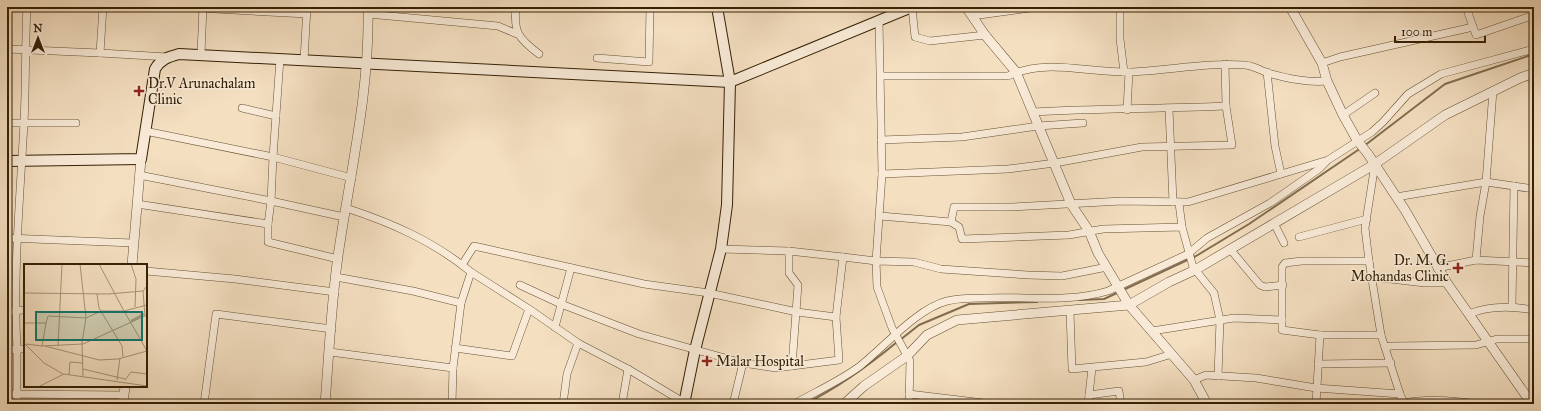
<svg xmlns="http://www.w3.org/2000/svg" width="1541" height="411" font-family="'IM FELL Great Primer',serif">
<rect width="100%" height="100%" fill="#f4dfc1"/>
<filter id="stains"><feTurbulence type="fractalNoise" baseFrequency=".005" numOctaves="4"/><feColorMatrix values="0 0 0 0 .2 0 0 0 0 .09 0 0 0 0 .02 0 0 0 .5 -.17"/></filter>
<radialGradient id="worn" r=".72"><stop offset=".6" stop-color="#630" stop-opacity="0"/><stop offset="1" stop-color="#630" stop-opacity=".3"/></radialGradient>
<g fill="none" stroke-linecap="round" stroke-linejoin="round">
<g stroke="#816c4f" stroke-width="2">
<polyline points="1364,146 1445,84 1534,54"/>
<polyline points="1123,290 1196,256 1249,224 1361,148"/>
<polyline points="1079,300 1104,299 1119,292"/>
<polyline points="900,340 919,325 969,304 1037,302"/>
<path d="M805 404C839 387 868 366 897 342"/>
</g>
<g stroke="#655033" stroke-width="8">
<g id="minor">
<polyline points="178,7 307,14"/>
<path d="M516 7C513 32 519 39 539 54"/>
<polyline points="912,7 915,37 930,41 985,35"/>
<polyline points="1084,7 1121,7"/>
<polyline points="1120,7 1120,39 1124,72"/>
<polyline points="1466,7 1476,35 1534,15"/>
<polyline points="368,14 498,26 517,34"/>
<polyline points="972,16 1037,7"/>
<polyline points="7,49 100,53 103,7"/>
<polyline points="100,53 168,57"/>
<polyline points="201,54 203,7"/>
<polyline points="597,58 649,62 650,7"/>
<polyline points="304,60 307,7"/>
<polyline points="1322,63 1340,57 1473,27"/>
<polyline points="1267,72 1275,146 1281,174"/>
<path d="M881 76H1008C1045 58 1088 73 1127 72 1167 71 1206 62 1245 65 1254 66 1260 70 1268 73 1287 78 1307 83 1327 81"/>
<polyline points="242,108 276,116"/>
<polyline points="1169,109 1173,202"/>
<polyline points="1127,110 1129,72"/>
<path d="M1033 112C1097 108 1161 109 1226 106"/>
<polyline points="1343,115 1375,93"/>
<polyline points="7,123 76,123"/>
<polyline points="145,131 273,157 280,59"/>
<polyline points="881,140 962,137 1038,126 1083,123"/>
<path d="M1375 164 1365 228 1369 261 1381 335 1400 394 1404 403C1430 398 1454 401 1481 404"/>
<polyline points="882,174 1008,169 1055,163 1142,147 1232,145 1226,106 1225,64"/>
<polyline points="139,175 271,201 273,157 352,178"/>
<polyline points="1396,197 1486,182 1534,189"/>
<polyline points="1179,203 1182,227"/>
<polyline points="137,204 268,224 271,201 344,217"/>
<polyline points="880,216 951,222 954,207 1012,207 1122,201 1188,202 1328,160 1372,132 1383,122 1408,94 1441,74 1534,49"/>
<polyline points="951,222 959,227 962,239 1069,235 1103,229 1182,227 1193,267 1214,293 1220,320 1218,376"/>
<polyline points="1274,223 1284,243"/>
<polyline points="268,224 268,242 338,259"/>
<polyline points="1299,237 1367,219"/>
<polyline points="7,238 133,243"/>
<polyline points="721,249 789,251 843,257 836,317"/>
<polyline points="1230,249 1260,285 1265,287 1283,285"/>
<polyline points="789,251 789,273 798,285 792,366"/>
<polyline points="843,257 876,261 882,174 879,21"/>
<polyline points="1476,260 1480,216 1486,182 1493,91"/>
<polyline points="462,265 474,246 644,284 709,293 797,312 836,317 839,360 776,368 743,363 639,334 561,304 520,285"/>
<polyline points="1437,268 1476,260 1534,263"/>
<polyline points="146,271 235,279 335,292"/>
<polyline points="336,277 413,291 461,303"/>
<polyline points="1373,277 1425,283 1447,283"/>
<polyline points="1512,306 1514,186"/>
<polyline points="529,309 578,343 628,369 685,403"/>
<polyline points="7,311 25,310"/>
<polyline points="1070,312 1072,369 1146,362 1172,354"/>
<path d="M1469 314C1490 305 1512 306 1534 310"/>
<polyline points="1282,320 1282,267 1285,263 1302,261 1369,261"/>
<polyline points="555,327 571,268"/>
<polyline points="1152,331 1234,318 1282,320 1282,330 1320,335 1381,335"/>
<polyline points="1385,347 1391,346 1476,345 1497,339 1534,339"/>
<polyline points="455,348 512,356 529,309 471,272"/>
<path d="M7 350 17 349C13 273 20 198 24 122 26 84 25 45 27 7"/>
<path d="M330 352 453 368 461 303 471 272C433 241 392 223 346 208"/>
<polyline points="1318,364 1391,363"/>
<polyline points="1194,380 1206,375 1256,378 1316,388 1400,394"/>
<polyline points="7,394 124,395"/>
<polyline points="909,394 992,404"/>
<polyline points="1089,395 1119,391 1121,404"/>
<polyline points="17,404 17,349 25,349"/>
<polyline points="204,404 216,314 332,329"/>
<polyline points="452,404 453,368"/>
<polyline points="563,404 567,374 578,343"/>
<polyline points="622,404 628,369"/>
<polyline points="733,404 743,363"/>
<path d="M794 404C815 392 840 381 860 366 884 347 918 308 947 301 959 298 972 298 984 298 1025 296 1068 303 1108 291L1188 254 1207 238 1270 203 1319 169 1326 162"/>
<polyline points="909,404 910,361 892,328 877,287 876,261 914,262 941,269 1028,275 1062,276 1107,267"/>
<polyline points="1088,404 1092,368"/>
<polyline points="1316,404 1320,335"/>
</g>
</g>
<g stroke="#655033" stroke-width="10">
<g id="tertiary">
<polyline points="966,7 985,35 1016,72 1071,204 1089,231 1098,253 1129,305 1194,380 1207,404"/>
<polyline points="1290,7 1322,63 1327,81 1343,115 1357,140 1368,154 1405,210 1447,283 1532,404"/>
<polyline points="132,265 141,159"/>
<polyline points="123,404 125,386"/>
<path d="M325 404C329 355 331 305 338 256 350 173 370 91 368 7"/>
<polyline points="844,404 864,386 907,356 927,335 957,320 1129,305 1169,282 1195,270 1375,164 1445,115 1520,78 1534,73"/>
</g>
</g>
<g stroke="#352004" stroke-width="12">
<g id="secondary">
<path d="M7 161 141 159 155 69C161 59 168 57 179 54L730 82 912 7"/>
<polyline points="684,404 695,350 721,249 727,205 730,82 717,7"/>
</g>
</g>
<use href="#minor" stroke="#f8ead7" stroke-width="7"/>
<use href="#tertiary" stroke="#f8ead7" stroke-width="9"/>
<use href="#secondary" stroke="#f8ead7" stroke-width="10"/>
</g>
<g fill="#8f2418" stroke="#f8ead7" stroke-width="1.5">
<path d="M137 85h4v4h4v4h-4v4h-4v-4h-4v-4h4z"/>
<path d="M1456 262h4v4h4v4h-4v4h-4v-4h-4v-4h4z"/>
<path d="M705 355h4v4h4v4h-4v4h-4v-4h-4v-4h4z"/>
</g>
<g text-anchor="middle" stroke-width="3" stroke-linejoin="round" paint-order="stroke">
<g font-size="14" fill="#352004" stroke="#f8ead7" text-anchor="start">
<text x="148" y="88">Dr.V Arunachalam<tspan x="148" dy="16">Clinic</tspan></text>
<text x="1449" y="265" text-anchor="end">Dr. M. G.<tspan x="1449" dy="16">Mohandas Clinic</tspan></text>
<text x="716" y="366">Malar Hospital</text>
</g>
</g>
<g transform="translate(24 264)">
<rect width="123" height="123" fill="#f4dfc1"/>
<path fill="none" stroke="#b39e81" stroke-width="2" d="M107 57 120 50"/>
<path fill="none" stroke="#a89375" stroke-width="1" d="M56 0 62 54 58 78 59 112M75 0 100 47M107 0 112 15 111 43M0 29 84 30 119 27M73 30 75 44 98 82 99 93M100 47 123 87M121 52 119 27 123 22M0 59H22L24 52 62 54 77 47H100L123 41M0 79 20 99 39 110M2 80 18 82 22 59M18 82 59 80 123 51M21 82 75 96 94 95 123 87M34 82 38 0M59 105 101 115M45 111 46 98 59 99M93 116 96 94M101 116 107 108 123 110M14 123 40 110 123 122"/>
<path fill="#0f766e" fill-opacity="0.15" stroke="#0f766e" stroke-width="2" d="M12 48H118V76H12Z"/>
<rect width="123" height="123" fill="none" stroke="#352004" stroke-width="2"/>
</g>
<rect width="1541" height="411" fill="none" stroke="#f4dfc1" stroke-width="24"/>
<rect x="8" y="8" width="1525" height="395" fill="none" stroke="#352004" stroke-width="2"/>
<rect x="12" y="12" width="1517" height="387" fill="none" stroke="#352004"/>
<g transform="translate(38 38)" stroke="#f8ead7" stroke-width="3" paint-order="stroke">
<path d="M0-3L7 15L0 10L-7 15Z" fill="#352004"/>
<text y="-6" font-size="11" font-weight="bold" text-anchor="middle" fill="#352004">N</text>
</g>
<path d="M1395 36v6h90v-6" fill="none" stroke="#352004" stroke-width="2"/>
<text x="1401" y="36" font-size="12" fill="#352004" stroke="#f8ead7" stroke-width="3" paint-order="stroke">100 m</text>
<rect width="100%" height="100%" filter="url(#stains)"/>
<rect width="100%" height="100%" fill="url(#worn)"/>
</svg>
